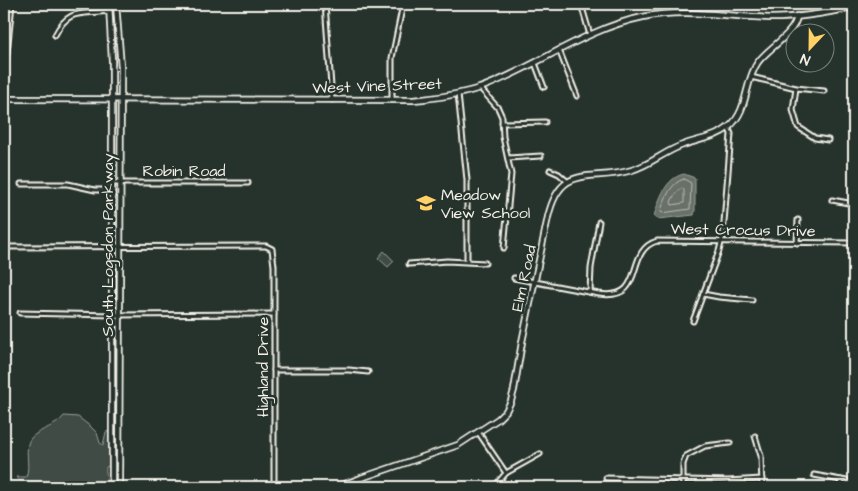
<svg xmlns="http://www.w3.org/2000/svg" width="858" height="491" font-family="'Architects Daughter',sans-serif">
<rect width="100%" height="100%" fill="#26332d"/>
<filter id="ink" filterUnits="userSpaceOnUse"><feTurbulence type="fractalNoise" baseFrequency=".02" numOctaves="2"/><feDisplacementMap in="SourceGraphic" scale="10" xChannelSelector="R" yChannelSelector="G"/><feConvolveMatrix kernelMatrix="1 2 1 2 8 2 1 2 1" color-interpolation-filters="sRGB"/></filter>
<g filter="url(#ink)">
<g fill="#414b45" stroke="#9a9e96">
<polygon points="384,251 394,261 388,267 378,258"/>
<path d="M64 416 78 417 91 427 97 433 100 443 103 445 106 432 110 431V466L106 467C105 473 108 476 107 481L101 483 87 485 86 487H64L63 482 21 481 16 477H26C31 466 23 447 31 438 41 428 56 427 64 416Z"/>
</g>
<path fill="#676f68" stroke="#9fa39b" d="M684 174 695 178V210L694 215 658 219 654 216C659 200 665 178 684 174Z"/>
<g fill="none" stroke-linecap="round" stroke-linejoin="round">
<g stroke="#bcbdb5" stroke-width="1">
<path d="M684 179 691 183 690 209 662 213 661 210C665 199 671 182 684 179Z"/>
<polygon points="682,188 684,190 684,203 672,205 671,202 674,196"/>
</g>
<g stroke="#f4f1e8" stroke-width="7">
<g id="street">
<polyline points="325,4 332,100"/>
<polyline points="581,4 590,35"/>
<path d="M55 35C69 7 82 15 109 11"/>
<polyline points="559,50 577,96"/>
<polyline points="535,63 544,87"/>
<polyline points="751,77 796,88 824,91"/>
<polyline points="4,82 12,4"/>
<polyline points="480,88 498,108 502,117 503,137 511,174 504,248"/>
<polyline points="796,88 793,110 798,127 815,138 828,140"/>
<polyline points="458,94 467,180 467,261"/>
<polyline points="392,100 392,58 403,4"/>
<polyline points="502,123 545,122"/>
<polyline points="508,158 541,156"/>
<polyline points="550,170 559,174 568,182"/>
<polyline points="113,183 248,183"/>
<polyline points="21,184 68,184 95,190 112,190"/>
<polyline points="832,200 854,204"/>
<polyline points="797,243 798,220"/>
<polyline points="4,247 266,246 272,249 274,266 274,487"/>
<polyline points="409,264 447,261 485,263"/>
<path d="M514 278 599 294C648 301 623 251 657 241L854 243"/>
<polyline points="590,292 591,268 599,222"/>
<polyline points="703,294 719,297 752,300"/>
<polyline points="20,313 113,315 274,314"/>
<polyline points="693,321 719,251 723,235 731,134 728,127"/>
<polyline points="274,370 349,370 368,372"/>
<polyline points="478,432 506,473"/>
<polyline points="755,436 761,456 762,487"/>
<polyline points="814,475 841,480"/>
<polyline points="606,478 728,481 762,479"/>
<polyline points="494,487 506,473 540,454"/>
<polyline points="683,487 683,464 686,456 705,446 730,443"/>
<polyline points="840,487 841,480 854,482"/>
</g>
</g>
<g stroke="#f4f1e8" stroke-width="8">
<g id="secondary">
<polyline points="109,4 112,61 112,487"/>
<polyline points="116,4 121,67 119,487"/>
<path d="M4 99 413 100C435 98 458 95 480 88 535 68 584 29 643 17 685 8 729 17 772 18 799 18 827 13 854 7"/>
<path d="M337 487 361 478 458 445 498 419 506 411 511 401 514 390 522 342 548 217C561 161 591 183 632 170 650 165 665 151 683 145 698 139 716 138 729 127 749 110 744 82 758 62 768 48 795 34 797 16"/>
</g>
</g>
<use href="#street" stroke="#26332d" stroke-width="3"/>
<use href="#secondary" stroke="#26332d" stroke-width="4.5"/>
</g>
</g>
<defs>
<g id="school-bare" transform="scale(1.5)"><path d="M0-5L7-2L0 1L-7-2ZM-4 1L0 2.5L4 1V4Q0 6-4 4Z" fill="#ffd166" stroke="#26332d" stroke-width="2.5" paint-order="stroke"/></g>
</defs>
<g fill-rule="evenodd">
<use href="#school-bare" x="426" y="203"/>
</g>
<g text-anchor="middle" stroke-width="5" stroke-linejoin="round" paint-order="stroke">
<g font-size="16" fill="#f4f1e8" stroke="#26332d">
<text transform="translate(377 85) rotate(-2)" y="6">West Vine Street</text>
<text x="184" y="176">Robin Road</text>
<text transform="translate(743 229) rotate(1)" y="6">West Crocus Drive</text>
<text transform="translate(107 245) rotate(-90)" y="6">South Logsdon Parkway</text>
<text transform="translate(523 278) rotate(-78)" y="6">Elm Road</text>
<text transform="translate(262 367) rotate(-90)" y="6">Highland Drive</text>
</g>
<g font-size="16" fill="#f4f1e8" stroke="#26332d" text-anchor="start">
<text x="441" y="200">Meadow<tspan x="441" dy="18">View School</tspan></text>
</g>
</g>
<rect width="858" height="491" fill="none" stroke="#26332d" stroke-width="20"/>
<rect x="10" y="10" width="838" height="471" fill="none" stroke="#f4f1e8" stroke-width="2" filter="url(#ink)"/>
<g transform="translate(810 48) rotate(202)"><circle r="24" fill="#26332d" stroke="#787f78"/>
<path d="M0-4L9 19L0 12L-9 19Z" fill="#ffd166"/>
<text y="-8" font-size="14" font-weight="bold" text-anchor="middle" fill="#f4f1e8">N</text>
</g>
</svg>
